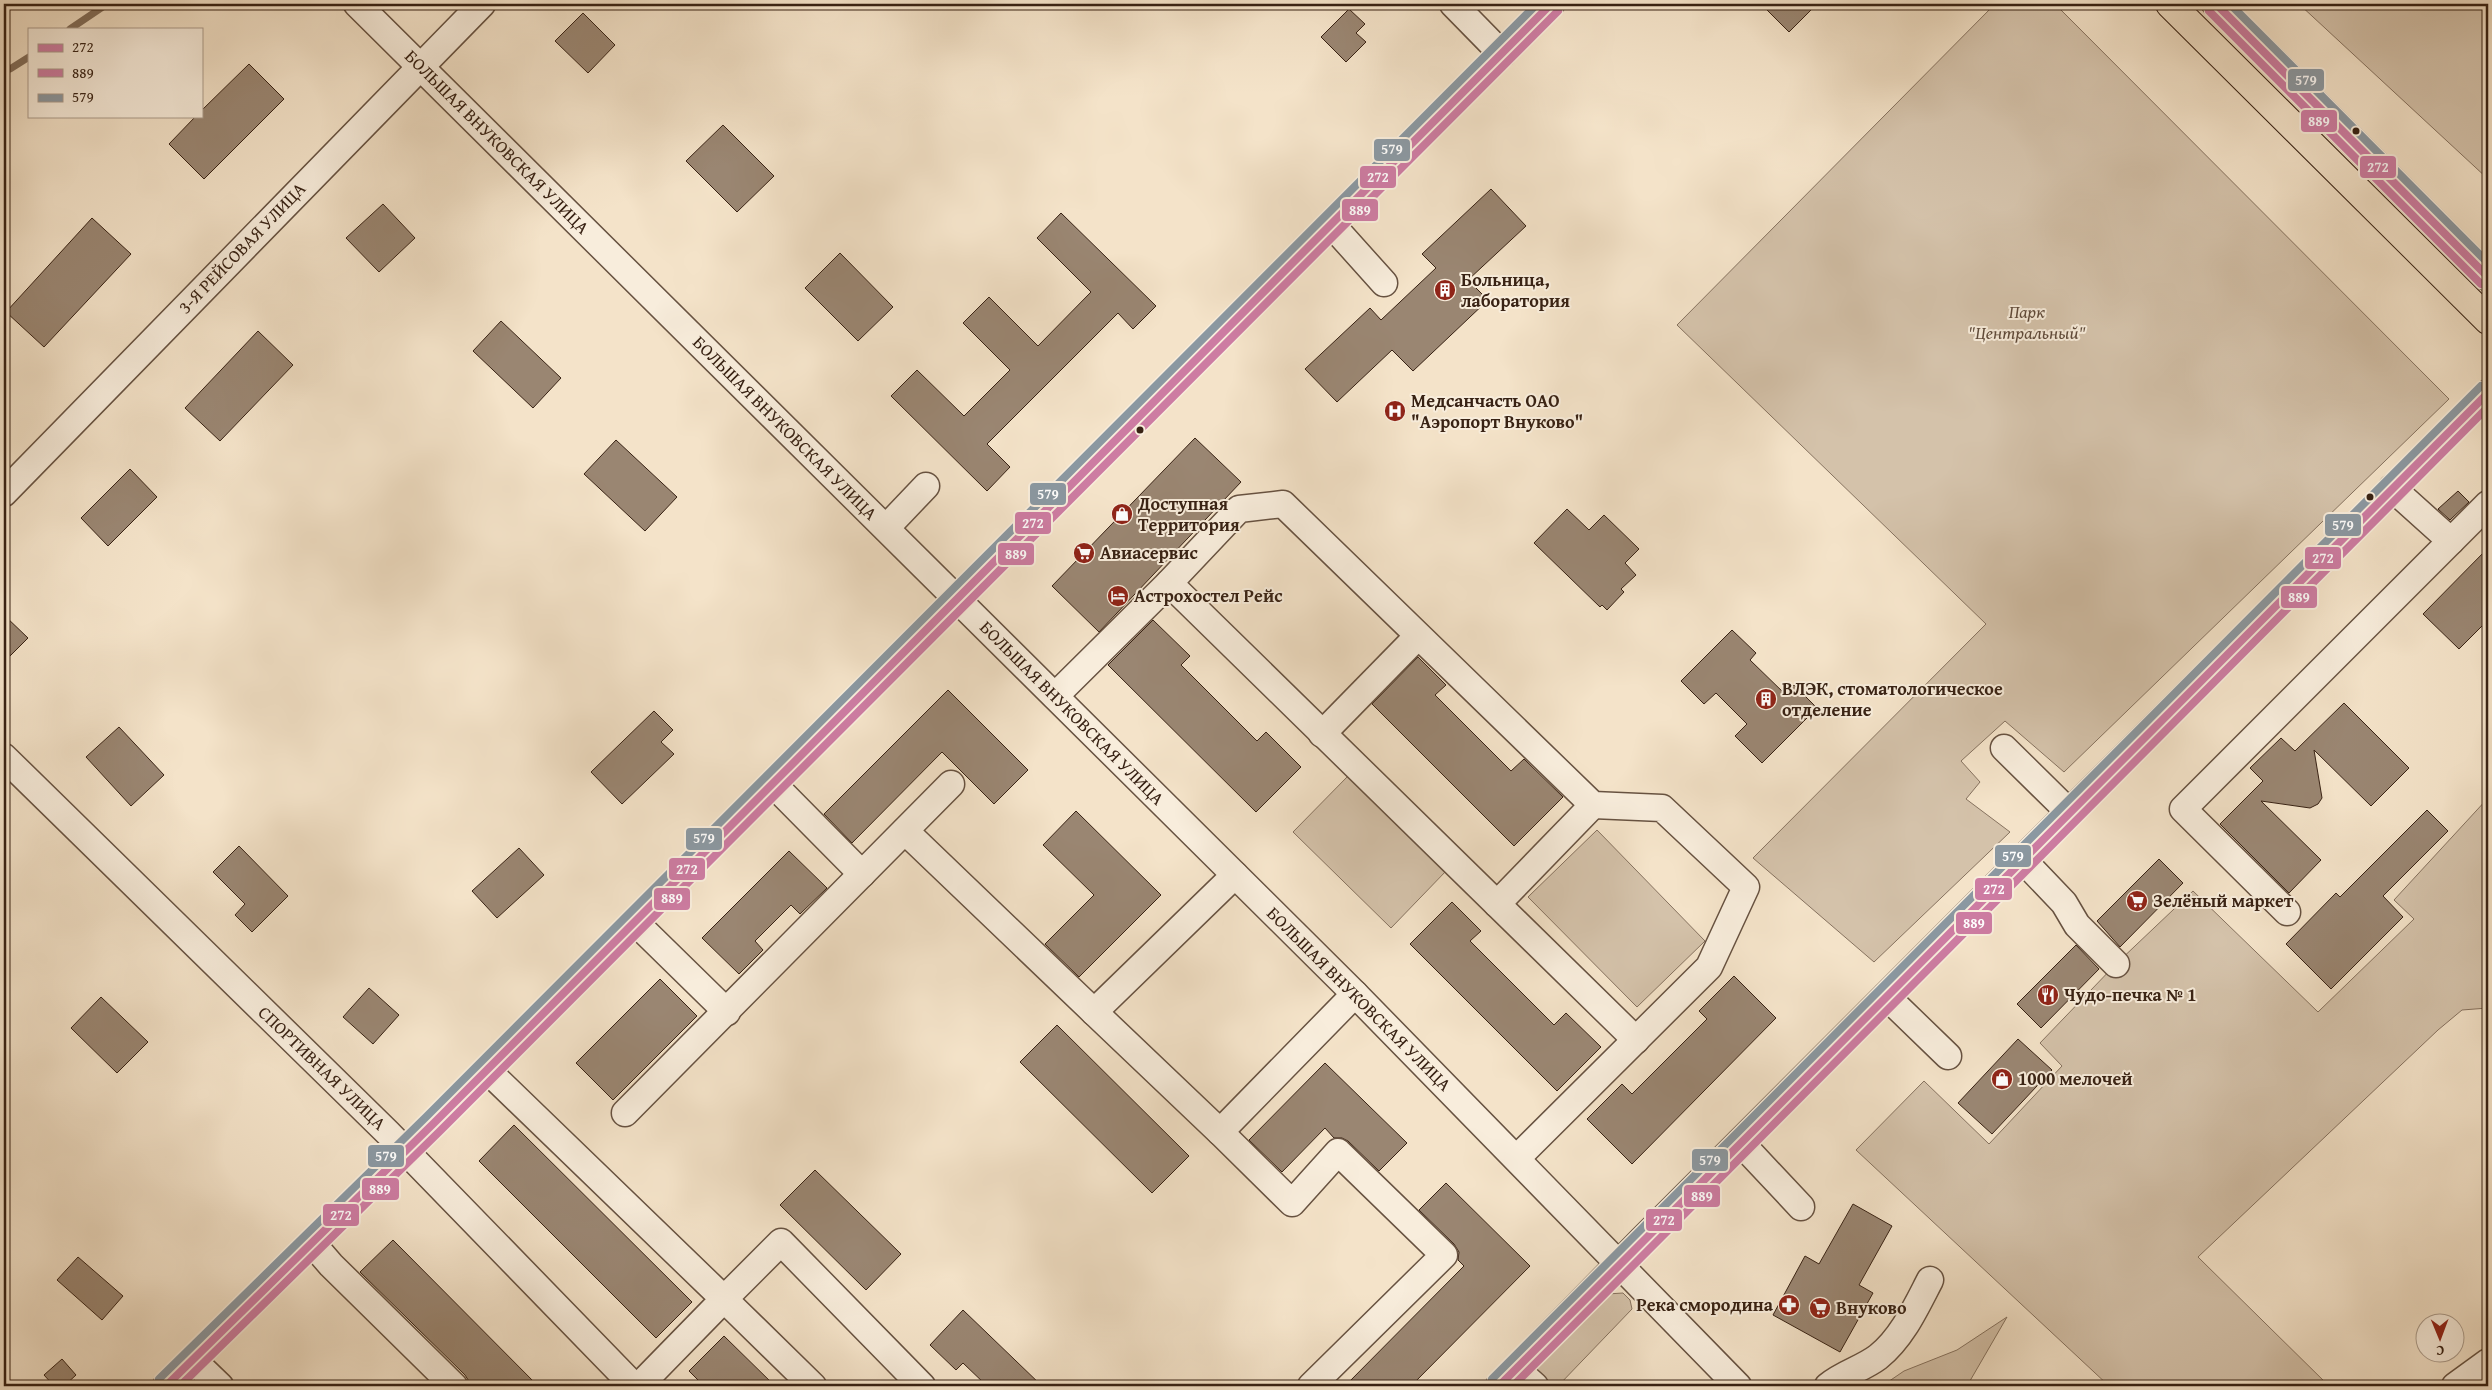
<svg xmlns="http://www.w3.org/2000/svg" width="2492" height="1390" font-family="'Gentium Book Plus',serif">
<rect width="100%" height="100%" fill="#f4e3c9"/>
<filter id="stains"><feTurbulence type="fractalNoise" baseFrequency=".004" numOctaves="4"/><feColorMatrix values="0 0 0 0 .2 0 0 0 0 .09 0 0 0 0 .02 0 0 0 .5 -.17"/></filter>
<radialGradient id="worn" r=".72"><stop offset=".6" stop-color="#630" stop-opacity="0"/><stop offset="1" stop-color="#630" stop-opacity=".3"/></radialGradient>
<g fill="#d4c2aa" stroke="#86725f">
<polygon points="1995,4 2055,4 2449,399 2064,772 2005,721 1961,761 1980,782 1966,799 2010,832 1874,962 1753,858 1986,624 1677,325"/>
<polygon points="2299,4 2488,4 2488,179"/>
<polygon points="1349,775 1447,870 1391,928 1293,832"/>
<polygon points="2488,798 2488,1008 2462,1010 2438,1030 2198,1257 2329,1386 2109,1386 1856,1150 1924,1081 1989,1144 2062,1066 2040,1043 2116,964 2193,891 2318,1012 2414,919 2394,900"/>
<polygon points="1597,830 1705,941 1637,1007 1528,897"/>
<polygon points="1623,1293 1630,1300 1632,1309 1558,1386 1535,1386 1532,1373 1607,1294"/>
<polygon points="2007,1317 1967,1386 1882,1386 1904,1371 1957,1350"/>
</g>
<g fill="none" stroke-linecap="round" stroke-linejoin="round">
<g stroke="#826e5b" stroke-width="7">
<polyline points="70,29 107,4"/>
<polyline points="4,70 10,69 29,57"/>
</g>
</g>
<g fill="#9a8672" stroke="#382214">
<polygon points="1761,4 1817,4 1789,32"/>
<polygon points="1349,9 1365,24 1356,33 1366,42 1346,62 1321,37"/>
<polygon points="583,13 615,45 588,73 555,41"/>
<polygon points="249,64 284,99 204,179 169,144 196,116 201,116 201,111"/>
<polygon points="723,125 774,176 737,212 686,161"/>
<polygon points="1491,189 1526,226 1468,280 1488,300 1413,371 1392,350 1337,402 1305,369 1370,308 1381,320 1436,268 1422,254"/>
<polygon points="383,204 415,238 379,272 346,238"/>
<polygon points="1061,213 1156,306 1133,329 1118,313 987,444 1010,467 987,491 891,396 917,370 964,416 1010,370 963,323 989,297 1038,346 1091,292 1037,238"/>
<polygon points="92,218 131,254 44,347 6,312"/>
<polygon points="840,253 893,307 858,341 805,288"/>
<polygon points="501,321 561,378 533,408 473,351"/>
<polygon points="258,331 293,365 220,441 185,408"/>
<polygon points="1195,438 1241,482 1099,632 1052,586"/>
<polygon points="616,440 677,497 645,531 584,474"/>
<polygon points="130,469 157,497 108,546 81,518"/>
<polygon points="2458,491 2469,502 2450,520 2438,509"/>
<polygon points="1567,509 1589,530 1604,515 1639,549 1625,563 1636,575 1621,589 1624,592 1607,610 1602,605 1600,607 1534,543"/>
<polygon points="2488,548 2488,620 2459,649 2423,614"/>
<polygon points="4,615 28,638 4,662"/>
<polygon points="1153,620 1190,656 1181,665 1257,741 1266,732 1301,767 1256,812 1108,665"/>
<polygon points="1732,630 1756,653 1750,660 1785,694 1794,685 1817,708 1762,763 1735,736 1747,724 1716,693 1704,704 1681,681"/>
<polygon points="1418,657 1446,685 1435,695 1511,771 1524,759 1563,797 1514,846 1372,704"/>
<polygon points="948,690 1028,770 994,804 942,752 852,843 824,814"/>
<polygon points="2344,703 2409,768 2371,806 2314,750 2322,798 2318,804 2310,808 2261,801 2321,860 2289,893 2220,824 2263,781 2250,768 2281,738 2295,751"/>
<polygon points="654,711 673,730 661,742 674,754 622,804 591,772"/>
<polygon points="119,727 164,775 131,806 86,757"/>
<polygon points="2427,810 2448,831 2383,896 2403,917 2331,989 2286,944 2336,893 2340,897"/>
<polygon points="1076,811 1161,895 1079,977 1045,944 1094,895 1043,845"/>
<polygon points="239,846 288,896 252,932 235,915 245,904 213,872"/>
<polygon points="519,848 544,875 497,918 472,891"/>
<polygon points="789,851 827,888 800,914 791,905 755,941 763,950 739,974 702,938"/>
<polygon points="2159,859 2183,883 2120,947 2097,921"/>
<polygon points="1452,902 1481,931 1470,941 1554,1025 1566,1013 1601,1047 1557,1091 1410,944"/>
<polygon points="2076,945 2099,969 2041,1028 2017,1004"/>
<polygon points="1734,976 1776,1018 1632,1164 1587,1119 1622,1084 1632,1094 1707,1019 1699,1011"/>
<polygon points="660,979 697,1016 613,1100 576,1063"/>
<polygon points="369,988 399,1015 373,1044 343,1017"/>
<polygon points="101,997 148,1042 117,1073 71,1028"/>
<polygon points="1057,1025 1189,1156 1152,1193 1020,1062"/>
<polygon points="2018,1039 2052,1070 1992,1134 1958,1103"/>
<polygon points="1325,1063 1407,1143 1379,1171 1348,1141 1342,1138 1334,1138 1325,1128 1282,1172 1249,1140"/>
<polygon points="514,1125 692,1302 656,1338 479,1161"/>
<polygon points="815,1170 901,1254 866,1290 780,1205"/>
<polygon points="1446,1183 1530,1266 1411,1386 1345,1386 1464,1266 1458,1260 1459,1252 1454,1244 1419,1210"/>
<polygon points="1853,1204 1892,1226 1859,1285 1873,1293 1840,1352 1773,1315 1805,1256 1819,1264"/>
<polygon points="393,1240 538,1386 472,1386 465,1375 360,1272"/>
<polygon points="78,1257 123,1296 102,1320 57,1280"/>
<polygon points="963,1310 1042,1386 987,1386 963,1363 956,1370 930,1345"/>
<polygon points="724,1336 775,1386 704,1386 689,1371"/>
<polygon points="62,1359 76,1375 64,1386 54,1386 44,1375"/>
</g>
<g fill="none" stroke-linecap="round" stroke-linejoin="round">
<g stroke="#675241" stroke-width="29">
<g id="minor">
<polyline points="357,4 1355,994 1738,1386"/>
<polyline points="1453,4 1502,54"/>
<polyline points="1331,224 1384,283"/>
<polyline points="2392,488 2451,541"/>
<polyline points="4,493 482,4"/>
<polyline points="886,528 926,486"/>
<polyline points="1169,583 1636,1040"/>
<polyline points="1055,696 1169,583 1239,509 1283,504 1593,805 1662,808 1746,887 1709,967 1517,1158"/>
<polyline points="1322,734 1418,636"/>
<polyline points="2004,748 2069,812"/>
<polyline points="4,757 388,1133 634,1386"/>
<polyline points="773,784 862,874"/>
<polyline points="905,831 1094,1012"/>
<polyline points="2022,859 2064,903 2077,925 2116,964"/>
<polyline points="1235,875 1094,1012 1220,1132 1355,994"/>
<polyline points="1497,904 1593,805"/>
<polyline points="2287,912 2183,809 2488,504"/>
<polyline points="635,922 727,1012"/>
<polyline points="1886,996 1948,1056"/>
<polyline points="487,1070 724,1299 639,1386"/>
<polyline points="625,1113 951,784"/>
<polyline points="1220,1132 1292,1203 1338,1152 1444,1255 1311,1386"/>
<polyline points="1740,1142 1801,1207"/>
<polyline points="312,1243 331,1265 454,1386"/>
<polyline points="193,1360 220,1386"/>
<polyline points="1516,1369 1535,1386"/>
<polyline points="166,1386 434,1123 1551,4"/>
<polyline points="813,1386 724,1299 781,1242 922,1386"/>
<polyline points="1499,1386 1641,1241 2488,393"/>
<path d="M1828 1386C1844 1373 1862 1369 1878 1357 1902 1338 1916 1307 1930 1280"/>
<polyline points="2455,1386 2488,1362"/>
</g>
</g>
<g stroke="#382214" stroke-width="30">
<g id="major">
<polyline points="2170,4 2488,320"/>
<polyline points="2216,4 2488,277"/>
</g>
</g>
<use href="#minor" stroke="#f8eddc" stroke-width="26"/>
<use href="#major" stroke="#f4e3c9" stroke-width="28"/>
<g stroke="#f8eddc" stroke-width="11">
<g id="bus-1">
<polyline points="2216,4 2488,277"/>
<polyline points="166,1386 434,1123 1551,4"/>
<polyline points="1499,1386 2488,393"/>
</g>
</g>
<g stroke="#f8eddc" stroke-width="11">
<g id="bus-2">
<polyline points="2209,11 2481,284"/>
<polyline points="180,1386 441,1130 1558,11"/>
<polyline points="1513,1386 2488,407"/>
</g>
</g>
<g stroke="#f8eddc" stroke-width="11">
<g id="bus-3">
<polyline points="2230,4 2488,263"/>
<polyline points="159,1379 427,1116 1537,4"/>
<polyline points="1492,1379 2481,386"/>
</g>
</g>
<use href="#bus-1" stroke="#cd7ca2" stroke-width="8"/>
<use href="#bus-2" stroke="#cd7ca2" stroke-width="8"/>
<use href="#bus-3" stroke="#8b98a1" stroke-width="8"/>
</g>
<defs>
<g id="building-disc" transform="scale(1.125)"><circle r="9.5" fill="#8f2418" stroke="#f8eddc"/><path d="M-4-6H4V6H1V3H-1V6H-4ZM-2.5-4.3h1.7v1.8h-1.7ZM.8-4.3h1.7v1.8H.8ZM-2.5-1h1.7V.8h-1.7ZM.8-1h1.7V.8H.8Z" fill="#fff"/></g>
<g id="hospital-disc" transform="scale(1.125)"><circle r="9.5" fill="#8f2418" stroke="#f8eddc"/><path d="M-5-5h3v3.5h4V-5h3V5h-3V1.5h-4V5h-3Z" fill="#fff"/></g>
<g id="shop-disc" transform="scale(1.125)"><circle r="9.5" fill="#8f2418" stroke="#f8eddc"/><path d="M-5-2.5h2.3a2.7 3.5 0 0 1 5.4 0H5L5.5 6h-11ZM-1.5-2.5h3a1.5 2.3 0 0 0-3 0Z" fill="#fff"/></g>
<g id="supermarket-disc" transform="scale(1.125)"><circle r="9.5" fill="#8f2418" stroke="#f8eddc"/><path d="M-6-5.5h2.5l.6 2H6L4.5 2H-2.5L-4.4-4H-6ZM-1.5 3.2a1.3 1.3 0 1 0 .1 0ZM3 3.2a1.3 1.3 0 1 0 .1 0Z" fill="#fff"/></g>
<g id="hotel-disc" transform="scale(1.125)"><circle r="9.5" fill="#8f2418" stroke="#f8eddc"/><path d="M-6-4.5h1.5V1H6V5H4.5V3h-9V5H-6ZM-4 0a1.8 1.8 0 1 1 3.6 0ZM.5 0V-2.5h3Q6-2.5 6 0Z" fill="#fff"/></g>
<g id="restaurant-disc" transform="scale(1.125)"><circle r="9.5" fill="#8f2418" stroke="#f8eddc"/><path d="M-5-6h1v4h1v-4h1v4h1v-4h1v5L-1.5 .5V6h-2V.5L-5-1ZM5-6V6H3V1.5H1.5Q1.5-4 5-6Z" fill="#fff"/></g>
<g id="pharmacy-disc" transform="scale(1.125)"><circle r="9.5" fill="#8f2418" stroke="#f8eddc"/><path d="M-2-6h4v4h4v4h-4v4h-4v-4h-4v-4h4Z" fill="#fff"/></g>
</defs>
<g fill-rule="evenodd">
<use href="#building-disc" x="1445" y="290"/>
<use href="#hospital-disc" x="1395" y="411"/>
<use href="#shop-disc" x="1122" y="514"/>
<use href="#supermarket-disc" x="1084" y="553"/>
<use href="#hotel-disc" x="1118" y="596"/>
<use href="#building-disc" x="1766" y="699"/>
<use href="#supermarket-disc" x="2137" y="901"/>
<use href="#restaurant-disc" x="2048" y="995"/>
<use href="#shop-disc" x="2002" y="1079"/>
<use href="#pharmacy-disc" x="1789" y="1305"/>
<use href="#supermarket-disc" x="1820" y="1308"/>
</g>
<g fill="#382214" stroke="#f8eddc" stroke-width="2">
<circle cx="2356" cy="131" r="4.5"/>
<circle cx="1140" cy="430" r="4.5"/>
<circle cx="2370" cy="497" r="4.5"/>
</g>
<g text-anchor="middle" stroke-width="4" stroke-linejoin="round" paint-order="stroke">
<g font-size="18" fill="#382214" stroke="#f8eddc">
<text transform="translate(497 142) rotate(45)" y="6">БОЛЬШАЯ ВНУКОВСКАЯ УЛИЦА</text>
<text transform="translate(242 248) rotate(-46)" y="6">3-Я РЕЙСОВАЯ УЛИЦА</text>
<text transform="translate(785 428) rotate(45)" y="6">БОЛЬШАЯ ВНУКОВСКАЯ УЛИЦА</text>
<text transform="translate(1072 713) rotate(45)" y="6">БОЛЬШАЯ ВНУКОВСКАЯ УЛИЦА</text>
<text transform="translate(1359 999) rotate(45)" y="6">БОЛЬШАЯ ВНУКОВСКАЯ УЛИЦА</text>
<text transform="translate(322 1068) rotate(44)" y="6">СПОРТИВНАЯ УЛИЦА</text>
</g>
<g font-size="18" font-weight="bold" fill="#382214" stroke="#f8eddc" text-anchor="start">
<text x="1461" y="286">Больница,<tspan x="1461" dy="21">лаборатория</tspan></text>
<text x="1411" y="407">Медсанчасть ОАО<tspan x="1411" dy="21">"Аэропорт Внуково"</tspan></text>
<text x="1138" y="510">Доступная<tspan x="1138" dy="21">Территория</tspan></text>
<text x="1100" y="559">Авиасервис</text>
<text x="1134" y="602">Астрохостел Рейс</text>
<text x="1782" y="695">ВЛЭК, стоматологическое<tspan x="1782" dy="21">отделение</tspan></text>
<text x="2153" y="907">Зелёный маркет</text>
<text x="2064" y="1001">Чудо-печка № 1</text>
<text x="2018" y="1085">1000 мелочей</text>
<text x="1773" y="1311" text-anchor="end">Река смородина</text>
<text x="1836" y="1314">Внуково</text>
</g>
<g font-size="18" font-style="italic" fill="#5f4a3a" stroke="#f8eddc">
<text x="2027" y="318">Парк<tspan x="2027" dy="21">"Центральный"</tspan></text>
</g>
</g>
<g stroke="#f8eddc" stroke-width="2">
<rect x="2287" y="68" width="38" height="24" rx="5" fill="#8b98a1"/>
<rect x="2300" y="109" width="38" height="24" rx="5" fill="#cd7ca2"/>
<rect x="1373" y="138" width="38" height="24" rx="5" fill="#8b98a1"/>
<rect x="2359" y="155" width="38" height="24" rx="5" fill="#cd7ca2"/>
<rect x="1359" y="165" width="38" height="24" rx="5" fill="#cd7ca2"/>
<rect x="1341" y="198" width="38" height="24" rx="5" fill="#cd7ca2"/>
<rect x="1029" y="482" width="38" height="24" rx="5" fill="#8b98a1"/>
<rect x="1014" y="511" width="38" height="24" rx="5" fill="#cd7ca2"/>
<rect x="2324" y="513" width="38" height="24" rx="5" fill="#8b98a1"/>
<rect x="997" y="542" width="38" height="24" rx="5" fill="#cd7ca2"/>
<rect x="2304" y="546" width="38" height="24" rx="5" fill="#cd7ca2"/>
<rect x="2280" y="585" width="38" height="24" rx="5" fill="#cd7ca2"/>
<rect x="685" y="827" width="38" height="24" rx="5" fill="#8b98a1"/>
<rect x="1994" y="844" width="38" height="24" rx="5" fill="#8b98a1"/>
<rect x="668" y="857" width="38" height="24" rx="5" fill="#cd7ca2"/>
<rect x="1974" y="877" width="39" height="24" rx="5" fill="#cd7ca2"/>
<rect x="653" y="887" width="38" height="24" rx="5" fill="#cd7ca2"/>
<rect x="1955" y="911" width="38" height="24" rx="5" fill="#cd7ca2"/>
<rect x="367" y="1144" width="38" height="24" rx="5" fill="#8b98a1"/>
<rect x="1691" y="1148" width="38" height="24" rx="5" fill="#8b98a1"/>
<rect x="361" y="1177" width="39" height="24" rx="5" fill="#cd7ca2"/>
<rect x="1683" y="1184" width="38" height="24" rx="5" fill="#cd7ca2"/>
<rect x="322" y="1203" width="38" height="24" rx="5" fill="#cd7ca2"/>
<rect x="1645" y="1208" width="38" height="24" rx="5" fill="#cd7ca2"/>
</g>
<g font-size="14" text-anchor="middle" font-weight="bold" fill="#fff">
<text x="2306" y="85">579</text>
<text x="2319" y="126">889</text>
<text x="1392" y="154">579</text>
<text x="2378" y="172">272</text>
<text x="1378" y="182">272</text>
<text x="1360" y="215">889</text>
<text x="1048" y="499">579</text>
<text x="1033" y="528">272</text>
<text x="2343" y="530">579</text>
<text x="1016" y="559">889</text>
<text x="2323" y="563">272</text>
<text x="2299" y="602">889</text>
<text x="704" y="843">579</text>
<text x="2013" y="861">579</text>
<text x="687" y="874">272</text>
<text x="1994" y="894">272</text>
<text x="672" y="903">889</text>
<text x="1974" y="928">889</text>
<text x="386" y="1161">579</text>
<text x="1710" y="1165">579</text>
<text x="380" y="1194">889</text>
<text x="1702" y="1201">889</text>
<text x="341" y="1220">272</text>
<text x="1664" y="1225">272</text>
</g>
<rect width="2492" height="1390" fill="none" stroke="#f4e3c9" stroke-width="20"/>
<rect x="5" y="5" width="2482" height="1380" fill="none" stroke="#382214" stroke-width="2.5"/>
<rect x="10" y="10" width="2472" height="1370" fill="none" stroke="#382214"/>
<rect x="28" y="28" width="175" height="90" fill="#f8eddc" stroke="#ab9c8c"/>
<rect x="38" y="44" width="25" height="8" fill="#cd7ca2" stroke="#ab9c8c"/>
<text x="72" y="52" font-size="15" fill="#382214">272</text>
<rect x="38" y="69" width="25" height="8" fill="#cd7ca2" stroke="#ab9c8c"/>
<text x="72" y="78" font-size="15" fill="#382214">889</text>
<rect x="38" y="94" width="25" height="8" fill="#8b98a1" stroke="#ab9c8c"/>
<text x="72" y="102" font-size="15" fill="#382214">579</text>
<g transform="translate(2440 1338) rotate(179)"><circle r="24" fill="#f8eddc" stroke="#ab9c8c"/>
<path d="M0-4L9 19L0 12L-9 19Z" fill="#8f2418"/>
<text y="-8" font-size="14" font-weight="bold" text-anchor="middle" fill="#382214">С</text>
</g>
<rect width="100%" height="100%" filter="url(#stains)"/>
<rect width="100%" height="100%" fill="url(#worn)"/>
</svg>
